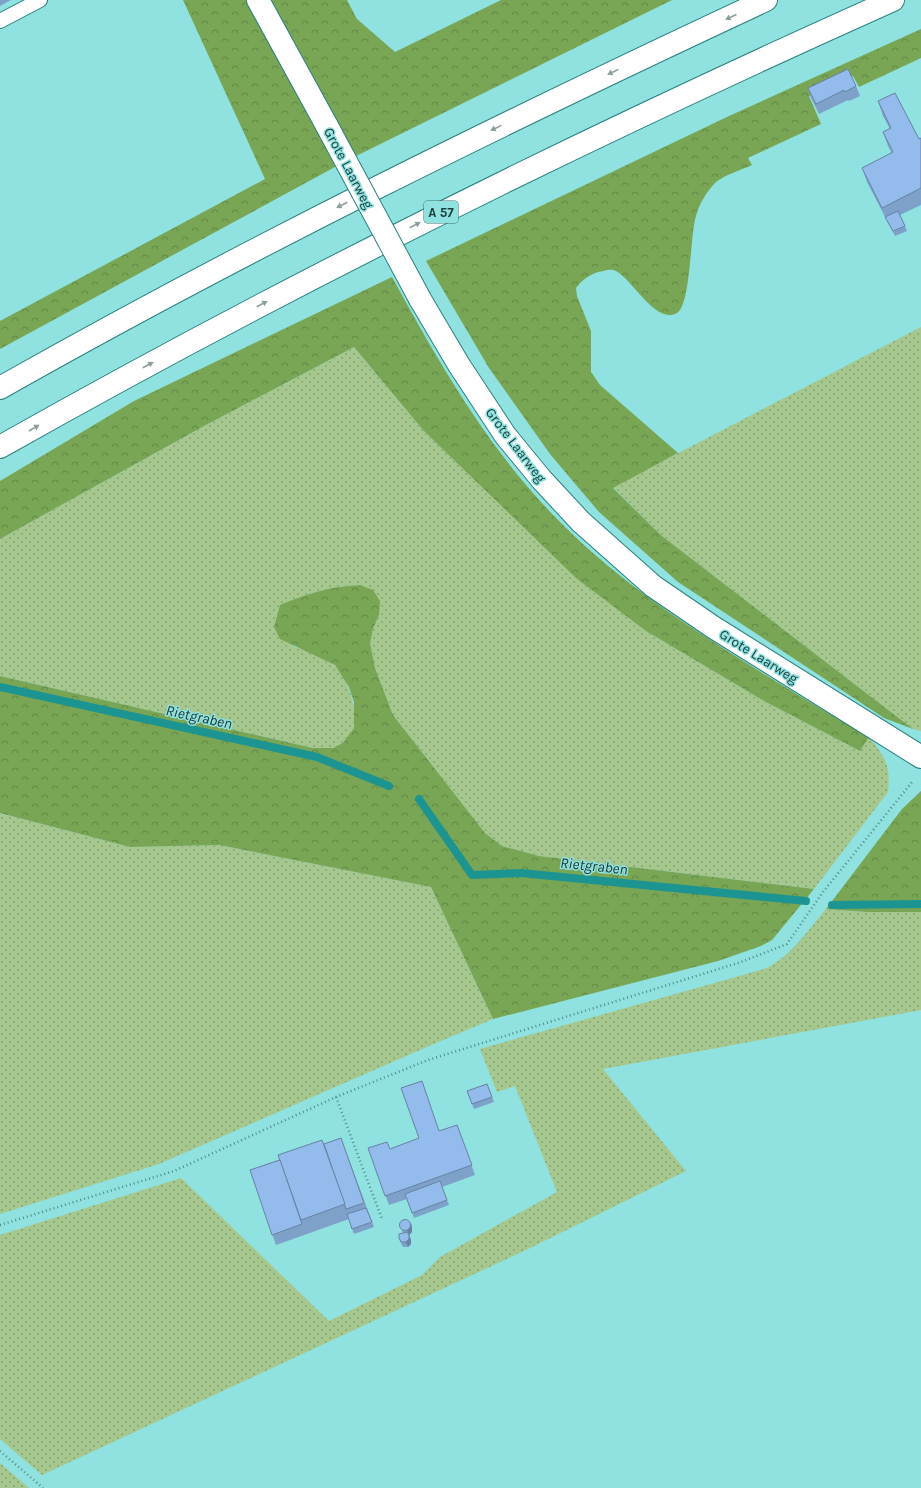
<svg xmlns="http://www.w3.org/2000/svg" width="921" height="1488" font-family="Karla,sans-serif">
<defs>
<pattern id="grass-dots" width="8" height="8" patternUnits="userSpaceOnUse"><rect width="8" height="8" fill="#a6c88e"/><path d="M2 2h.1M6 6h.1" fill="none" stroke="#86a475" stroke-width="1.8" stroke-linecap="round"/></pattern>
<pattern id="forest-crowns" width="20" height="18" patternUnits="userSpaceOnUse"><rect width="20" height="18" fill="#78a654"/><path d="M2 6a3 3 0 1 1 6 0M12 15a3 3 0 1 1 6 0" fill="none" stroke="#628847"/></pattern>
</defs>
<rect width="100%" height="100%" fill="#8fe2df"/>
<g fill="url(#grass-dots)">
<polygon points="921,327 921,731 913,729 662,536 613,487"/>
<path d="M354 347 423 430 497 500 646 631 764 701 860 751 869 737C885 757 891 765 888 792L814 889 539 856 502 846 485 833 393 715 375 668 370 643 373 629 379 615 360 585 344 586 308 594 292 646C306 651 323 655 334 665 347 676 359 711 354 728 353 732 346 740 343 743 335 750 323 748 313 748L0 676V539L204 426Z"/>
<polygon points="0,813 130,847 219,845 431,887 493,1019 436,1043 159,1164 0,1214"/>
<path d="M826 909 867 912H921V1010L603 1069 686 1171 526 1250 42 1475 0 1439V1235L181 1178 329 1321 422 1275 440 1257 557 1192 515 1086 497 1092 480 1049 764 969C790 958 808 930 826 909Z"/>
<polygon points="0,1463 29,1488 0,1488"/>
</g>
<g fill="url(#forest-crowns)">
<polygon points="183,0 347,0 357,19 395,52 501,0 672,0 346,161 0,349 0,321 265,179"/>
<path d="M921 29V58L859 87 853 76 809 96 821 124 748 158 752 165C741 170 725 175 716 182 707 191 699 204 696 216 690 234 691 305 677 313 656 325 633 280 616 271 610 268 604 271 598 272 589 275 582 280 576 288L577 296 591 331V372L600 385 678 453 613 488 662 536 913 729 884 718 678 582 599 512 550 454 489 368 426 261 729 116Z"/>
<path d="M392 277C440 365 491 454 563 525 619 581 686 625 753 667 791 691 830 714 869 737L860 751 764 701 646 631 576 578 423 430 354 347 204 426 0 539V481L134 401Z"/>
<path d="M360 585 373 590 380 601 379 615 373 629 370 643 375 668 393 715 485 833 502 846 539 856 814 889 772 940 761 946 718 961 493 1019 431 887 219 845 130 847 0 813V676L313 748H333L343 743 354 728V702L349 687 335 665 280 639 274 627 280 605C306 594 332 586 360 585Z"/>
<polygon points="921,791 921,912 867,912 826,909 902,809"/>
</g>
<g fill="none" stroke-linecap="round" stroke-linejoin="round">
<g stroke="#1c9492" stroke-width="8">
<polyline points="0,687 317,757 389,786"/>
<polyline points="419,799 472,875 521,873 806,901"/>
<polyline points="832,905 921,904"/>
</g>
<g stroke="#2b8280" stroke-width="16">
<polyline id="lane" points="0,21 40,0"/>
</g>
<g stroke="#2b8280" stroke-width="24">
<g id="street">
<polyline points="258,0 327,126"/>
<polyline points="420,299 459,365 505,435 542,480 581,522 653,586 713,627 921,757"/>
</g>
</g>
<g stroke="#2b8280" stroke-width="24">
<g id="highway">
<path d="M0 388C249 247 507 121 766 0"/>
<path d="M0 447C290 283 589 136 893 0"/>
</g>
</g>
<g stroke="#518b89" stroke-width="2.5" stroke-dasharray="1 3" stroke-linecap="butt">
<polyline points="336,1097 382,1219"/>
<polyline points="0,1225 174,1171 336,1097 428,1060 741,962 787,944 823,892 913,781"/>
<polyline points="0,1451 43,1488"/>
</g>
<use href="#lane" stroke="#fff" stroke-width="14"/>
<use href="#street" stroke="#fff" stroke-width="22"/>
<use href="#highway" stroke="#fff" stroke-width="22"/>
<g stroke="#2b8280" stroke-width="24" stroke-linecap="butt">
<polyline id="street-bridge" points="327,126 420,299"/>
</g>
<use href="#street-bridge" stroke="#fff" stroke-width="22"/>
</g>
<g fill="#7ea1ca">
<polygon points="0,0 11,0 0,6"/>
<polygon points="856,86 860,96 849,101 848,100 819,114 811,98 808,88"/>
<polygon points="878,101 919,139 921,138 921,205 900,215 907,231 895,236 867,182 862,168 892,153 888,146 883,132 890,129 883,116"/>
<polygon points="487,1084 494,1102 474,1109 467,1091"/>
<polygon points="457,1125 475,1175 442,1187 449,1205 414,1218 407,1199 389,1205 368,1148 390,1149"/>
<polygon points="341,1138 374,1227 354,1234 349,1219 276,1245 250,1170"/>
<polygon points="411,1223 412,1228 412,1232 409,1235 411,1240 411,1244 408,1247 403,1247 401,1243 399,1238 403,1233 400,1226"/>
</g>
<g fill="#6783a4">
<polygon points="411,1223 412,1228 412,1232 409,1235 407,1230"/>
<polygon points="409,1235 411,1240 411,1244 408,1247 406,1242"/>
</g>
<g fill="#93bbeb" stroke="#6783a4">
<polygon points="848,69 856,86 845,92 844,90 816,104 808,88"/>
<polygon points="895,93 919,139 921,138 921,188 882,208 862,168 893,152 883,132 891,128 878,101"/>
<polygon points="898,211 905,226 893,231 885,217"/>
<polygon points="422,1081 439,1131 457,1125 472,1165 385,1196 368,1148 387,1142 390,1149 419,1138 401,1088"/>
<polygon points="487,1084 492,1097 472,1104 467,1091"/>
<polygon points="341,1138 364,1203 346,1209 324,1144"/>
<polygon points="322,1140 345,1204 301,1220 278,1155"/>
<polygon points="280,1160 302,1224 272,1235 250,1170"/>
<polygon points="440,1181 447,1200 412,1213 405,1194"/>
<polygon points="366,1208 372,1222 352,1229 347,1214"/>
<circle cx="405" cy="1225" r="5.5"/>
<polygon points="407,1232 409,1235 409,1239 406,1242 401,1242 399,1238 399,1234"/>
</g>
<defs><path id="oneway-solid" d="M-6-.8H1V-3.2L6.5 0L1 3.2V.8H-6Z"/></defs>
<g fill="#8c9e9d">
<use href="#oneway-solid" transform="translate(731 17) rotate(155)"/>
<use href="#oneway-solid" transform="translate(613 72) rotate(154)"/>
<use href="#oneway-solid" transform="translate(496 128) rotate(154)"/>
<use href="#oneway-solid" transform="translate(342 205) rotate(153)"/>
<use href="#oneway-solid" transform="translate(415 225) rotate(-27)"/>
<use href="#oneway-solid" transform="translate(262 304) rotate(-28)"/>
<use href="#oneway-solid" transform="translate(148 365) rotate(-28)"/>
<use href="#oneway-solid" transform="translate(34 428) rotate(-30)"/>
</g>
<g text-anchor="middle" stroke-width="3" stroke-linejoin="round" paint-order="stroke">
<rect fill="#8fe2df" stroke="#3c6e6c" stroke-width="1" x="424" y="201" width="34" height="22" rx="3"/>
<g font-size="13" font-weight="bold" fill="#193c3b">
<text x="441" y="217">A 57</text>
</g>
<g font-size="14" fill="#193c3b" stroke="#8fe2df">
<text transform="translate(349 168) rotate(62)" y="5">Grote Laarweg</text>
<text transform="translate(516 445) rotate(53)" y="5">Grote Laarweg</text>
<text transform="translate(759 656) rotate(32)" y="5">Grote Laarweg</text>
</g>
<g font-size="15" font-style="italic" fill="#1b3332" stroke="#8fe2df">
<text transform="translate(199 717) rotate(12)" y="5">Rietgraben</text>
<text transform="translate(594 866) rotate(6)" y="5">Rietgraben</text>
</g>
</g>
</svg>
